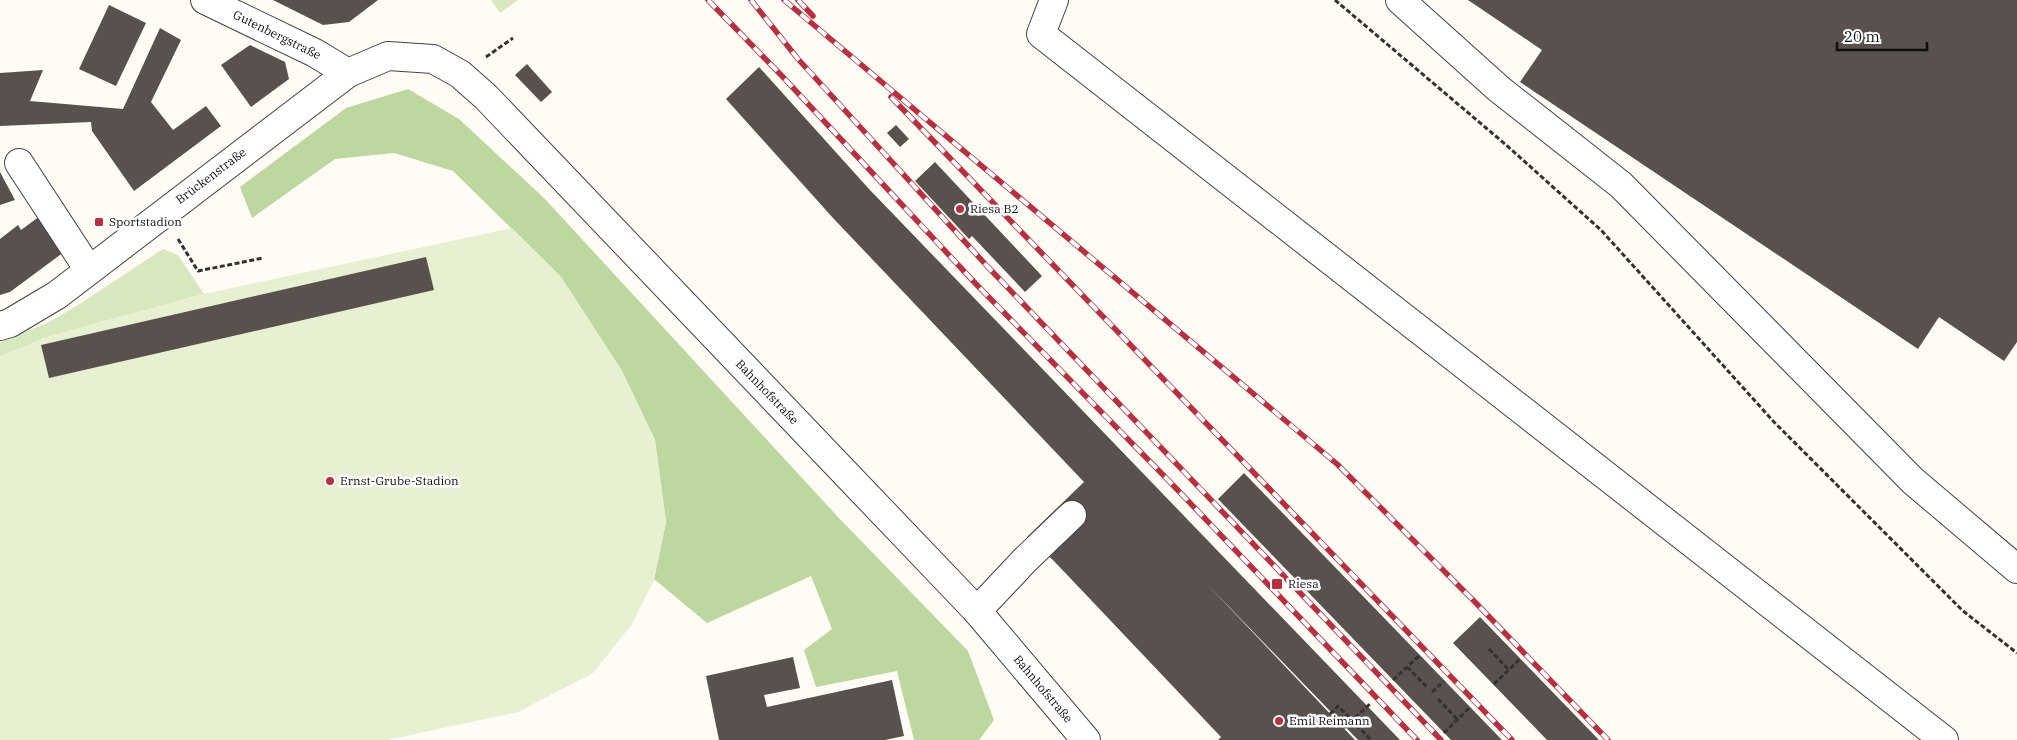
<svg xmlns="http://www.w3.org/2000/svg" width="2017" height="740" font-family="'IBM Plex Serif',serif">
<rect width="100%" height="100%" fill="#fefcf4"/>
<g fill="#d7e8be">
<polygon points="491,0 518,0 500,13"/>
<polygon points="163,249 178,255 204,294 50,336 0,356 0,342 49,322 78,305"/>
</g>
<polygon fill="#bdd89e" points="408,89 459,119 544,198 838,517 968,651 994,720 979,740 914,740 897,671 816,687 804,650 832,629 811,576 707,623 654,579 666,522 655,440 622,371 561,277 453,171 394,153 335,159 252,218 240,187 346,108"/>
<polygon fill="#e7f0d0" points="512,228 561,277 622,371 655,440 666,522 654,580 632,624 593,673 518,712 387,740 0,740 0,356 50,336 204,294"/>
<g fill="#59514d">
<polygon points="273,0 378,0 349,22 323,25"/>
<polygon points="1468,0 2017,0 2017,342 2004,361 1939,317 1918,349 1520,82 1542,50"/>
<polygon points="109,5 146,23 116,86 79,69"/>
<polygon points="160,28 181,40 151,102 173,130 206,106 221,126 134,191 92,131 91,122 0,126 0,73 43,70 30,101 123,109"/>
<polygon points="250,45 285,62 289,79 251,107 221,65"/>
<polygon points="527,64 552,92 541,102 515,75"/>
<polygon points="759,67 869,189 1400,740 1358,740 1205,582 1355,740 1218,740 1221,737 1053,560 1027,537 1084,482 833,218 726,99"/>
<polygon points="896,125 909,139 900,147 887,133"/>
<polygon points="935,162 1042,276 1025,292 972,236 969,239 915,181"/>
<polygon points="0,172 15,200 0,205"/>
<polygon points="40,216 64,252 10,292 0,295 0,239 18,225 21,230"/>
<polygon points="426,257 434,290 49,378 41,345"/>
<polygon points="1244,473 1502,740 1451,740 1218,499"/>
<polygon points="1480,617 1599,740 1547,740 1453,643"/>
<polygon points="793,657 800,688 764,695 767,707 892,680 904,736 885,740 719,740 706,676"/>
</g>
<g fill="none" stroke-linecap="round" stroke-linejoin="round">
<g stroke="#434343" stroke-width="30">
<g id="minor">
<polyline points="205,0 315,53 348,73"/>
<polyline points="1054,0 1041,34 1944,740"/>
<polyline points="1400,0 1499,89 1621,185 1913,481 2017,569"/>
<polyline points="19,163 89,270"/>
<polyline points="0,326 10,323 57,295 348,73 388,56 433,59 460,74 486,97 977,611 1086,740"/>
<polyline points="977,611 1024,561 1072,515"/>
</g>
</g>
<g stroke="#323232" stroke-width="3" stroke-dasharray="5 2.5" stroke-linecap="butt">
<polyline points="1335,0 1505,144 1601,230 1774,422 1963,611 2017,653"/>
<polyline points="486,57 513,38"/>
<polyline points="178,239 198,271 263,258"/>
<polyline points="1489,649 1509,670"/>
<polyline points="1407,667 1427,687"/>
<polyline points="1393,680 1420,655"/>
<polyline points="1494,684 1520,659"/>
<polyline points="1432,692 1444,681"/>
<polyline points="1438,699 1457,719"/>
<polyline points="1330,714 1338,706 1371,740"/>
<polyline points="1344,728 1370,704"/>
<polyline points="1444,733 1470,707"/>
</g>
<use href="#minor" stroke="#fff" stroke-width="28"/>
<g stroke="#bb2e40" stroke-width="5.5">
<g id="rail">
<polyline points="708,0 782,76 975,283 1169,481 1417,740"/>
<polyline points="751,0 798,59 987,266 1441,740"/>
<polyline points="784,0 1337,464 1475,602 1608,740"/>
<polyline points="798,0 813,16"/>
<polyline points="891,97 1512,740"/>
</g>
</g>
<use href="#rail" stroke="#fff" stroke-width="4" stroke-dasharray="11" stroke-linecap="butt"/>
</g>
<g fill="#bb2e40" stroke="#fff" stroke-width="2">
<circle cx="960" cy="209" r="5"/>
<rect x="94" y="217" width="10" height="10" rx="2.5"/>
<circle cx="330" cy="481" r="5"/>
<rect x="1271" y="578" width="12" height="12" rx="2.5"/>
<circle cx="1279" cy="721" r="5"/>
</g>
<g text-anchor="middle" stroke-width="5" stroke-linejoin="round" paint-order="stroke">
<g font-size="12" fill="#101010" stroke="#fff">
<text transform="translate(277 35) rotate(26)" y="4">Gutenbergstraße</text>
<text transform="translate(211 176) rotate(-37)" y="4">Brückenstraße</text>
<text transform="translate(767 392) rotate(46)" y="4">Bahnhofstraße</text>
<text transform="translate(1043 689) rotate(50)" y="4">Bahnhofstraße</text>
</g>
<g font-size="12" fill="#101010" stroke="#fff" text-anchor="start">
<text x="970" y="213">Riesa B2</text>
<text x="109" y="226">Sportstadion</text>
<text x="340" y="485">Ernst-Grube-Stadion</text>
<text x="1288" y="588">Riesa</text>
<text x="1289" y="725">Emil Reimann</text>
</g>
</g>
<path d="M1837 42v8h90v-8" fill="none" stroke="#101010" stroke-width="2.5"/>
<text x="1844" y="42" font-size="15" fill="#101010" stroke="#ffffff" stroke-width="4" paint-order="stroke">20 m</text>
</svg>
